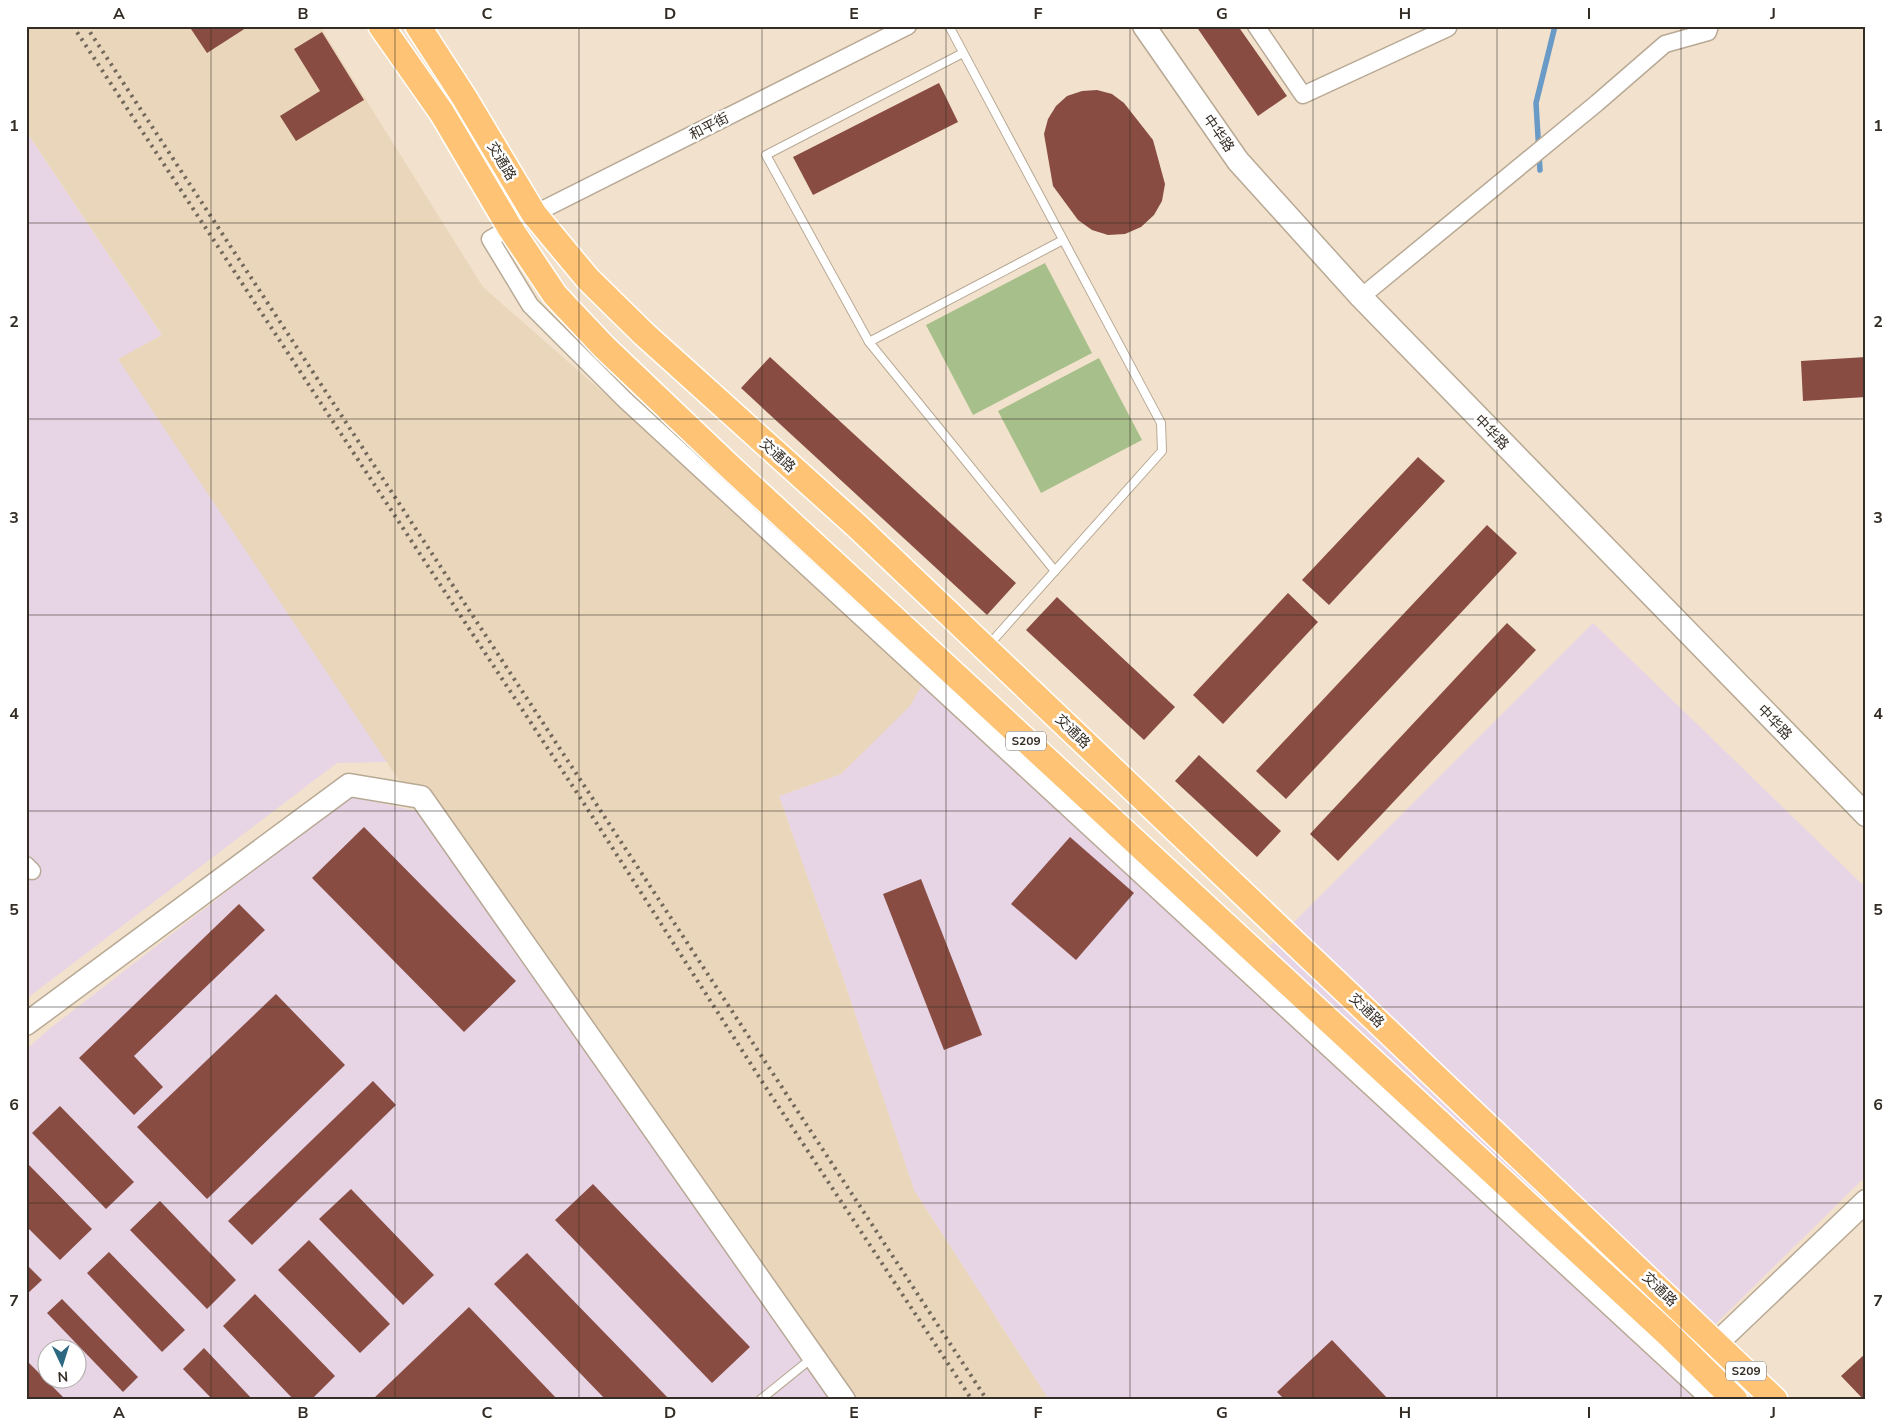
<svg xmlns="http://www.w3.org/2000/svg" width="1892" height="1426" font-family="'Nunito Sans','Noto Sans SC',sans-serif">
<rect width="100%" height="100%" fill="#f2e2cd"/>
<g fill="#e7d4e5" fill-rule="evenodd">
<polygon points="26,131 162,335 119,359 387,762 337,763 26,999"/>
<polygon points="1593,623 1866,888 1866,1176 1684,1355 1737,1400 1049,1400 914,1190 843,978 779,796 841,774 927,676 1250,966"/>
<path d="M350 796 420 812 837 1400H26V1050L48 1030ZM48 1348H78V1378H48Z"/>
</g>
<polygon fill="#ead6bb" points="26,26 320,26 483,287 927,676 910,706 841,774 779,796 843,978 914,1190 1049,1400 837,1400 420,812 118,359 162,335 26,131"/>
<g fill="#a7bf8a">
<polygon points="1045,263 1092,353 973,415 926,325"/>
<polygon points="1099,358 1142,440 1041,493 998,411"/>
</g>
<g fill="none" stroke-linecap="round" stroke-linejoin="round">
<polyline stroke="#6a9ac6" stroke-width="5.5" points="1540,170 1536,103 1555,26"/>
</g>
<g fill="#884c42">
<polygon points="194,26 249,26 207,53 191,29"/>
<polygon points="1196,26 1238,26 1287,96 1258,116"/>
<polygon points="322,32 364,100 296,141 280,116 320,91 294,49"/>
<polygon points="939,83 958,122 813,195 793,157"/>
<polygon points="1097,90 1112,94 1124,103 1153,140 1165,184 1162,201 1154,215 1141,227 1125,234 1108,235 1092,230 1078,220 1053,186 1044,134 1048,119 1056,106 1067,96 1082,91"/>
<polygon points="770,357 1016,583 987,615 741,388"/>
<polygon points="1866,357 1866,397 1803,401 1801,361"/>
<polygon points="1418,457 1445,481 1329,605 1302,580"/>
<polygon points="1487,525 1517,553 1286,799 1256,771"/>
<polygon points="1288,593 1318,622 1223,724 1193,695"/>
<polygon points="1057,597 1175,707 1144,740 1026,630"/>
<polygon points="1507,623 1536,650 1338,861 1310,834"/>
<polygon points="1199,755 1281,831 1257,857 1175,781"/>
<polygon points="364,827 516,981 464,1032 312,878"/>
<polygon points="1070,837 1134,893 1076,960 1011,904"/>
<polygon points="921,879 982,1035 944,1050 883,894"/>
<polygon points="239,904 265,930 134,1056 163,1087 134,1115 79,1058"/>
<polygon points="276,994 345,1065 207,1199 137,1127"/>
<polygon points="373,1081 396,1105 252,1245 228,1221"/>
<polygon points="60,1106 134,1182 106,1209 32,1133"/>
<polygon points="26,1162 92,1229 60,1260 26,1226"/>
<polygon points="593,1184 750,1347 712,1383 555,1220"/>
<polygon points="351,1189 434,1275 403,1305 319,1219"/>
<polygon points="160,1201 236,1280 207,1309 130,1230"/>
<polygon points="309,1240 390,1324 360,1353 278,1270"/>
<polygon points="109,1252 185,1330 162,1352 87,1273"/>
<polygon points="527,1253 670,1400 606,1400 494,1284"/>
<polygon points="26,1264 42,1280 26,1295"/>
<polygon points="255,1294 335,1376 311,1400 294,1400 223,1326"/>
<polygon points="62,1299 138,1377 123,1392 47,1313"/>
<polygon points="469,1307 558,1400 372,1400"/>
<polygon points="1332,1340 1389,1400 1285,1400 1277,1392"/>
<polygon points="204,1348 253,1400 213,1400 183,1369"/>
<polygon points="1866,1353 1866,1400 1864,1400 1841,1376"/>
<polygon points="26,1360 66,1400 26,1400"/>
</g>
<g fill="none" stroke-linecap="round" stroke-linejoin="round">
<g stroke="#b8a995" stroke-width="10">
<g id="lane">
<polyline points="949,26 1161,423 1162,451 987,647"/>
<polyline points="963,53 766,155 869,342 1055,571"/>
<polyline points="869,342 1063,240"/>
<polyline points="760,1400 812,1358"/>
</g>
</g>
<g stroke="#b8a995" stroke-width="19">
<g id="street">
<polyline points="908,26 534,214 490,239 530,305 625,400 1710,1400"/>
<polyline points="1256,26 1303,95 1448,28 1447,26"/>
<polyline points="1361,297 1597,103 1665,44 1708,32 1710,26"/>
<polyline points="26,865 32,871"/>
</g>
</g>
<g stroke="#b8a995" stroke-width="25">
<g id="secondary">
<polyline points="1144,26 1238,161 1361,297 1866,815"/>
<polyline points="26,1024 349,785 421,797 844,1400"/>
<polyline points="1698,1363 1717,1343 1866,1201"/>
</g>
</g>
<g stroke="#fff" stroke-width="28">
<g id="primary">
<polyline points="381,26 442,113 510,228 555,295 604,347 728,465 1669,1335 1735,1400"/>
<polyline points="418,26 464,97 534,214 588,279 644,334 857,526 1775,1400"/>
</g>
</g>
<use href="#lane" stroke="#fff" stroke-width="8"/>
<use href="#street" stroke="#fff" stroke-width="16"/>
<use href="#secondary" stroke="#fff" stroke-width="22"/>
<use href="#primary" stroke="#fec374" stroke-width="25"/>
<g stroke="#72685c" stroke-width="4" stroke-dasharray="2.5 5" stroke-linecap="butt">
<polyline points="73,26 583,802 763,1083 972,1400"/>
<polyline points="86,26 987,1400"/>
</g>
</g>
<path fill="none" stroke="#332d25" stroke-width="1" stroke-opacity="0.55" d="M211 26V1400M395 26V1400M579 26V1400M762 26V1400M946 26V1400M1130 26V1400M1313 26V1400M1497 26V1400M1681 26V1400M26 223H1866M26 419H1866M26 615H1866M26 811H1866M26 1007H1866M26 1203H1866"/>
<g text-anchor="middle" stroke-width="5" stroke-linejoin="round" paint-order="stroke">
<g fill="#fff" stroke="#706c66" stroke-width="1">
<rect x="1006" y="731.5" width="40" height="19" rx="4"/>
<rect x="1726" y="1361.5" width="40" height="19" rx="4"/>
</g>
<g font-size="12" font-weight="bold" fill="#332d25">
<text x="1026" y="745">S209</text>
<text x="1746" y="1375">S209</text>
</g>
<g font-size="14" fill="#332d25" stroke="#fff">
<text transform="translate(709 126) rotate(-27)" y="5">和平街</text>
<text transform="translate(1219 133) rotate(55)" y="5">中华路</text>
<text transform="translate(502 161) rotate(59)" y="5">交通路</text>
<text transform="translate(1492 432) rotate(46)" y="5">中华路</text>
<text transform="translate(778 455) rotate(42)" y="5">交通路</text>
<text transform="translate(1775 722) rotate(46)" y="5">中华路</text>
<text transform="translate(1073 731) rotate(44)" y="5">交通路</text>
<text transform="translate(1367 1010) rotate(44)" y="5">交通路</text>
<text transform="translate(1660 1289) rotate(44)" y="5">交通路</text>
</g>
</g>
<rect width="1892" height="1426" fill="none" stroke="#ffffff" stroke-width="55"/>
<g transform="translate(62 1364) rotate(176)"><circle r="24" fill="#ffffff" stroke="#adaba8"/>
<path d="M0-4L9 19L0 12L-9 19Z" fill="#2c6880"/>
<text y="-8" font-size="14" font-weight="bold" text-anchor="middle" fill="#332d25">N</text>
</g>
<rect x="28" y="28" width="1836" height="1370" fill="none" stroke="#332d25" stroke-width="2"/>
<g font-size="16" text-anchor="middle" font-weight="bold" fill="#332d25">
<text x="119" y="19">A</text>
<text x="303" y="19">B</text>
<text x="487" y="19">C</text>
<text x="670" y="19">D</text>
<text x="854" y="19">E</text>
<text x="1038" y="19">F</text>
<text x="1222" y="19">G</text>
<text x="1405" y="19">H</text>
<text x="1589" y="19">I</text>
<text x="1773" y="19">J</text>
<text x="14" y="131">1</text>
<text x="1878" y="131">1</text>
<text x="14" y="327">2</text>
<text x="1878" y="327">2</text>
<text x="14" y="523">3</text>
<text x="1878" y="523">3</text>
<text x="14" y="719">4</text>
<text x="1878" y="719">4</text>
<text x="14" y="915">5</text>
<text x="1878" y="915">5</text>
<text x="14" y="1110">6</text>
<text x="1878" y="1110">6</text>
<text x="14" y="1306">7</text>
<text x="1878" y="1306">7</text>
<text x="119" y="1418">A</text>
<text x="303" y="1418">B</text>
<text x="487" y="1418">C</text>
<text x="670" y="1418">D</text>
<text x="854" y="1418">E</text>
<text x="1038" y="1418">F</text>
<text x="1222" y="1418">G</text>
<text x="1405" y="1418">H</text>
<text x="1589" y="1418">I</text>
<text x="1773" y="1418">J</text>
</g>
</svg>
